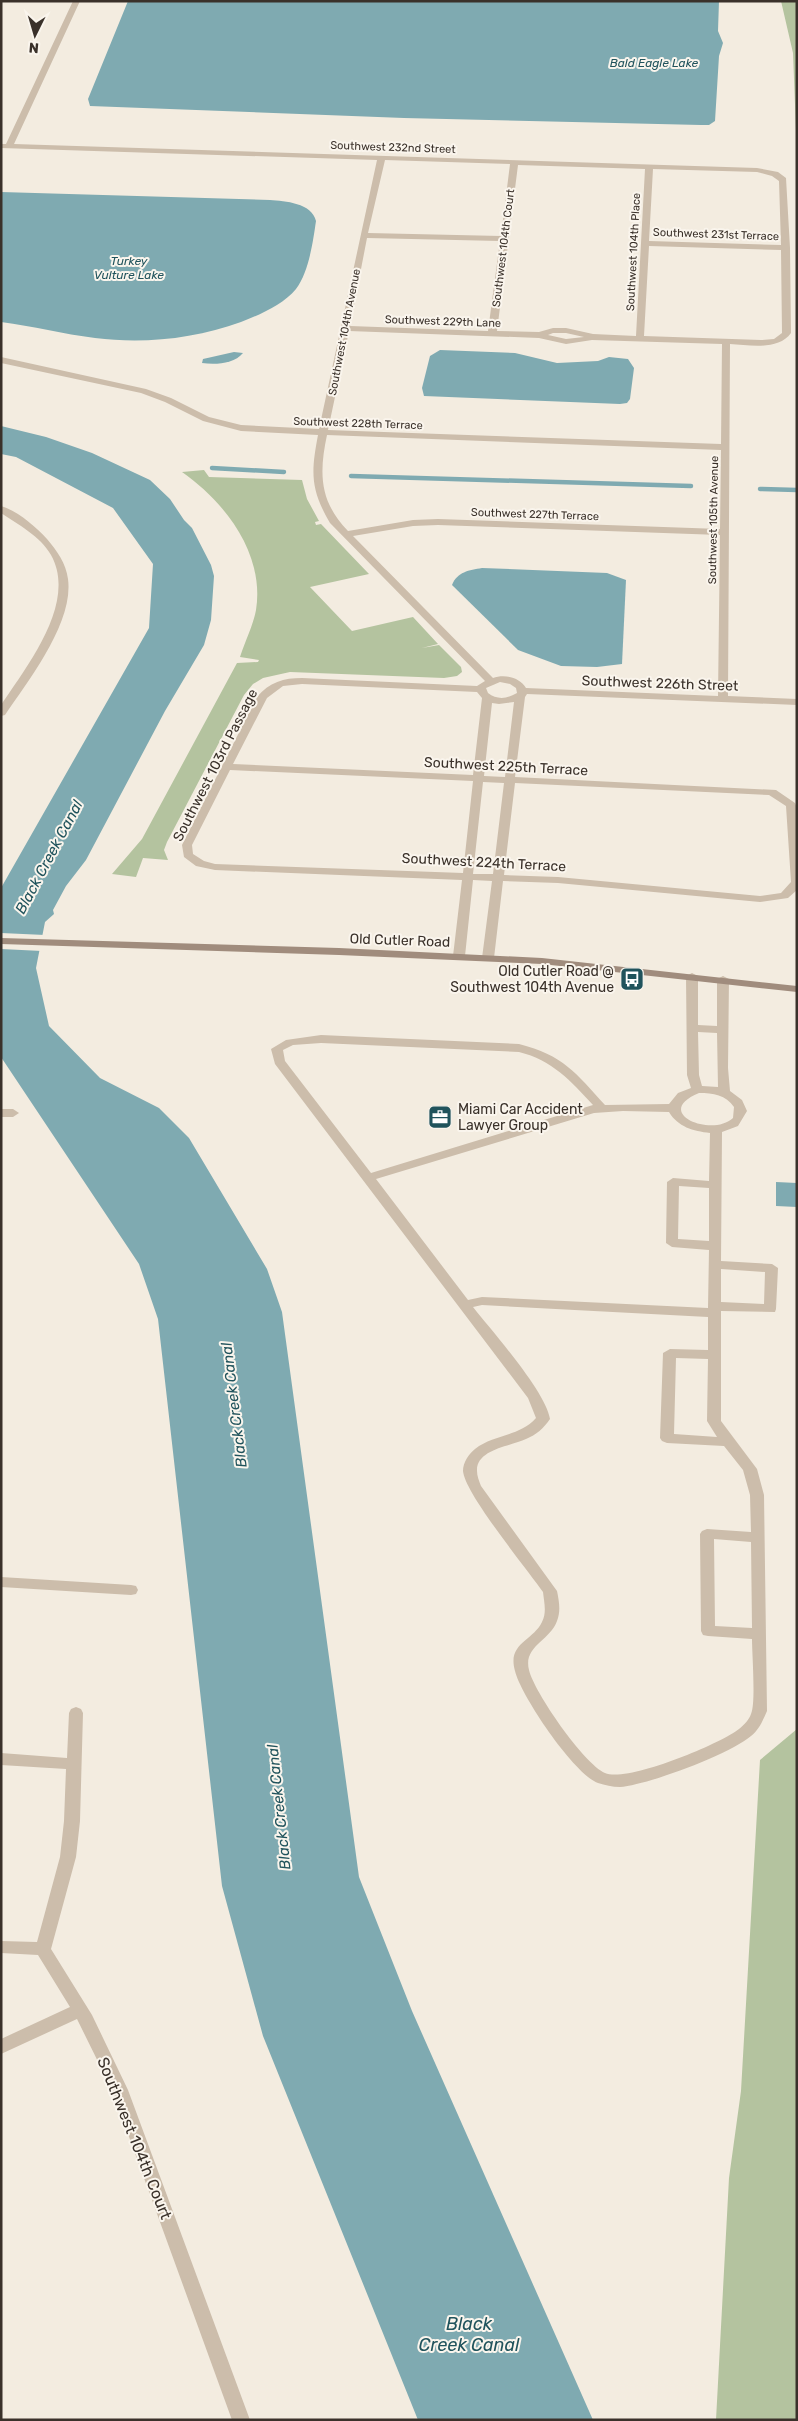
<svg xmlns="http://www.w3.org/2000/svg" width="798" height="2421" font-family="Rubik,sans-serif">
<rect width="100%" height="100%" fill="#f3ece0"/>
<g fill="#b4c39f">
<polygon points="781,1 797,1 797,156 793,53"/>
<path d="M204 470 209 477 302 480 307 499 319 521 315 522 316 525 321 524 369 574 310 587 352 631 413 617 438 644 422 648 439 645 461 667 462 672 457 676 444 678 290 672 263 678 253 684 244 695 167 842 164 850 168 860 143 858 136 877 112 874 142 839 237 663 258 662 259 660 240 657C245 641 253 626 256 610 265 554 225 502 182 472Z"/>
<polygon points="797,1729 797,2420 716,2420 729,2178 741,2091 760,1760"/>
</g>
<g fill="#7faab1">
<polygon points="128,1 719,1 718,31 723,43 719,56 715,121 709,125 701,125 404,118 90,106 88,99"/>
<path d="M1 192 270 200C285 201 312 203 316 221 313 241 309 272 296 289 283 305 259 315 241 322 195 339 143 344 95 338 63 334 33 326 1 322Z"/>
<polygon points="440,350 515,353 557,363 598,361 609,357 628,359 634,368 630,399 627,403 620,404 424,396 422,388 430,356"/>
<path d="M234 352 243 353C234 364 215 365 202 363L203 359Z"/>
<polygon points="1,426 46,437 92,453 150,480 170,499 184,520 192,528 211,565 214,576 211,620 204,645 165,711 86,860 66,886 53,910 54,914 45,922 36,968 49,1026 100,1078 159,1108 189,1138 267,1269 282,1312 359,1877 412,2011 593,2420 418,2420 263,2036 222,1886 158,1319 139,1264 1,1057 1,888 149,628 153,564 113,508 16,457 1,454"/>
<path d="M482 568 607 573 626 580 622 664 597 667 561 666 518 650 452 585C457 572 469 570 482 568Z"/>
<polygon points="776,1182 797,1183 797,1207 776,1206"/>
</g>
<polygon fill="#f3ece0" points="1,933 45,935 42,951 1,949"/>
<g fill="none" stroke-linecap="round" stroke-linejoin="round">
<g stroke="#7faab1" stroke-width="4.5">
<polyline points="212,468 284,472"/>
<polyline points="351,476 691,486"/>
<polyline points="760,489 797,490"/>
</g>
<g fill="#ccbdab" fill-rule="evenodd">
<path d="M73 1H80L14 144 757 168 778 172 786 178 790 248 791 333C778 351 749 345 730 344L728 696 797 699V705L527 694 525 697 515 777 776 790 795 803 797 808V890L788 898 760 902 558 883 503 881 494 958 488 961 482 958 492 881 473 880 465 956 459 959 453 956 462 880 215 870 196 866 184 857 182 845 257 697C269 682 284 678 302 678L477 686 485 681 330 523C310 489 311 472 318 435L241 431 203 421 165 402 141 393 1 363V357L146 389 171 398 209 417 241 425 319 429 377 160 1 148V144H6ZM385 160 510 164 501 236 368 233ZM518 165 645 169 636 336 593 334 566 328H553L539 332 497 331ZM653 169 757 172 772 176 779 181 781 245 649 241ZM367 238 500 241 488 331 350 326ZM649 246 781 250 782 333 774 339 761 340 644 336ZM349 331 539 338 566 344 592 340 722 344 721 444 328 430ZM553 333H566L584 337 566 339 548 335ZM327 435 721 450 720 529 438 519 413 520 348 531C319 501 319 473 327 435ZM438 525 720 535 718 696 526 688C520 677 504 674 493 678L353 536 413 526ZM500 682 510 684 516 688 517 693C507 699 497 700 488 693L486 688ZM302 684 477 692 482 698 473 775 233 764 267 698 283 686ZM514 702 505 777 484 776 492 703 499 704ZM230 770 473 781 463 873 215 864 204 861 193 854 192 845ZM483 782 504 783 493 874H473ZM515 783 769 795 786 806 791 882 781 893 760 896 558 877 504 875Z"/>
<path d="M1 506C18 511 36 527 47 539 57 551 66 563 68 579 74 623 28 681 5 715L1 716V705C26 667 78 603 51 555 40 536 19 525 1 513Z"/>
<path d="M692 973 698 976V1025L717 1026V979L723 976 729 979 728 1068 730 1091 742 1100 747 1111 738 1126 722 1132 721 1261 772 1264 778 1268 776 1309 775 1312 721 1311V1421L757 1469 764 1495 767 1711C763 1720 759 1730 751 1736 730 1754 648 1785 620 1787 612 1787 605 1785 598 1783 574 1774 521 1696 515 1671 507 1643 533 1641 542 1622 547 1612 544 1602 543 1592 527 1569 465 1494 463 1471 463 1462 469 1454 475 1449 494 1434 519 1437 536 1418L528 1398 275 1064 271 1049 286 1040 321 1035 519 1044C563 1055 576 1073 605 1105L669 1104 678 1093 691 1088 687 1075 686 976ZM698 1032 717 1033 718 1087 702 1086 699 1075ZM321 1043 519 1052C552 1060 571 1081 593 1105L371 1173 285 1061 283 1050 293 1045ZM699 1093C713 1093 726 1095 734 1107L733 1118C712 1138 651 1113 699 1093ZM623 1111 669 1112C678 1127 693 1131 710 1133L709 1181 673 1178 667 1182 666 1243 672 1247 709 1250 708 1308 482 1297 468 1300 376 1179 594 1113ZM679 1186 709 1188V1241L678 1239ZM721 1269 765 1272 764 1304 721 1302ZM482 1305 708 1317V1350L670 1349 663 1353 660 1438 662 1441 667 1443 724 1446 743 1470 750 1495 751 1532 707 1529 702 1531 700 1534 701 1631 703 1635 708 1636 752 1639C752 1654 756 1703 751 1714 749 1720 744 1725 739 1729 720 1744 627 1783 605 1773 584 1764 534 1692 529 1670 523 1646 550 1641 557 1621 561 1611 559 1601 557 1591L481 1486C479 1481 477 1476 477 1471 476 1449 512 1446 526 1439 536 1435 544 1428 550 1419 546 1392 492 1331 473 1307ZM676 1358 708 1359 707 1421 717 1437 674 1434ZM714 1539 751 1542 752 1628 715 1626Z"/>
<polygon points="1,1109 13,1109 19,1113 13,1117 1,1117"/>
<polygon points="1,1577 131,1585 136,1586 138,1590 136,1594 131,1595 1,1587"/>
<polygon points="76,1707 81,1709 83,1713 80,1821 76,1857 51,1949 92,2015 128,2090 250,2420 232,2420 112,2090 77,2019 1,2054 1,2039 70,2007 38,1955 1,1953 1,1941 37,1942 60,1857 64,1821 66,1769 1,1765 1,1753 67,1758 69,1713 71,1709"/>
</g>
<polygon fill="#a08c7d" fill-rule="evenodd" points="1,938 339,948 542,958 797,986 797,992 542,964 339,955 1,944"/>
</g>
<defs>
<g id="bus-square" transform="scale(1.25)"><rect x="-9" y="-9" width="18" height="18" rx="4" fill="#20535c" stroke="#faf5ed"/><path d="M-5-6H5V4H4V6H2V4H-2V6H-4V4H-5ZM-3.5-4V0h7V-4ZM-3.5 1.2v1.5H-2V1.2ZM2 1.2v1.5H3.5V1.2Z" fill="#fff"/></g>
<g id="office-square" transform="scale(1.25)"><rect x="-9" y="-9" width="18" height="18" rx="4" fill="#20535c" stroke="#faf5ed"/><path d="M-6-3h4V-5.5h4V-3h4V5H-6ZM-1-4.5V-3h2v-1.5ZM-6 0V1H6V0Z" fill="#fff"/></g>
</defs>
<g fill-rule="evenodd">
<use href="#bus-square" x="632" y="979"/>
<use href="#office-square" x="440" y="1117"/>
</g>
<g text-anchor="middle" stroke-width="4" stroke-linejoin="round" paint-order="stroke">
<g font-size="11" fill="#3a312a" stroke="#faf5ed">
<text transform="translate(393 147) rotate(2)" y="4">Southwest 232nd Street</text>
<text transform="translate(716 234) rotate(2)" y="4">Southwest 231st Terrace</text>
<text transform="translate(503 248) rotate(-83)" y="4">Southwest 104th Court</text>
<text transform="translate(633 252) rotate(-87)" y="4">Southwest 104th Place</text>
<text transform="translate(443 321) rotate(2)" y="4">Southwest 229th Lane</text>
<text transform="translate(344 332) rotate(-79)" y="4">Southwest 104th Avenue</text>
<text transform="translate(358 423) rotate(2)" y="4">Southwest 228th Terrace</text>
<text transform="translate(535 514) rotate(2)" y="4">Southwest 227th Terrace</text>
<text transform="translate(713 520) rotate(-89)" y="4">Southwest 105th Avenue</text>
</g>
<g font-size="12" font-style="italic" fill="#20535c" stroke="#faf5ed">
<text x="654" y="67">Bald Eagle Lake</text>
<text x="129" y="265">Turkey<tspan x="129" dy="14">Vulture Lake</tspan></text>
</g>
<g font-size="14" fill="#3a312a" stroke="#faf5ed">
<text transform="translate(660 683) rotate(2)" y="5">Southwest 226th Street</text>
<text transform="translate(215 765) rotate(-63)" y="5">Southwest 103rd Passage</text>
<text transform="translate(506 766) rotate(3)" y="5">Southwest 225th Terrace</text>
<text transform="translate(484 862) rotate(3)" y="5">Southwest 224th Terrace</text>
<text transform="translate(400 940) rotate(2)" y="5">Old Cutler Road</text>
</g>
<g font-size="14" fill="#3a312a" stroke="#faf5ed" text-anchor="end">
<text x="614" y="976">Old Cutler Road @<tspan x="614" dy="16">Southwest 104th Avenue</tspan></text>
<text x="458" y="1114" text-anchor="start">Miami Car Accident<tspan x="458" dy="16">Lawyer Group</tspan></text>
</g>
<g font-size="15" font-style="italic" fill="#20535c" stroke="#faf5ed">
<text transform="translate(49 857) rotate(-62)" y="5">Black Creek Canal</text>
<text transform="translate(234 1405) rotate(-97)" y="5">Black Creek Canal</text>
<text transform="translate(279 1807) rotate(-96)" y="5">Black Creek Canal</text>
</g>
<g font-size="16" fill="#3a312a" stroke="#faf5ed">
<text transform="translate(135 2138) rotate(68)" y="6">Southwest 104th Court</text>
</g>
<g font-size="18" font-style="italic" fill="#20535c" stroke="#faf5ed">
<text x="469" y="2330">Black<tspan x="469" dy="21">Creek Canal</tspan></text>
</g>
</g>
<rect width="798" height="2421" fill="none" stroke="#3a312a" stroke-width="5"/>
<g transform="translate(35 35) rotate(185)" stroke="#faf5ed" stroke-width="4" paint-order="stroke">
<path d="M0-4L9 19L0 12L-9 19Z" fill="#3a312a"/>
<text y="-8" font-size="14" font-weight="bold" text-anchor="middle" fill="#3a312a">N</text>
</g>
</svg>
